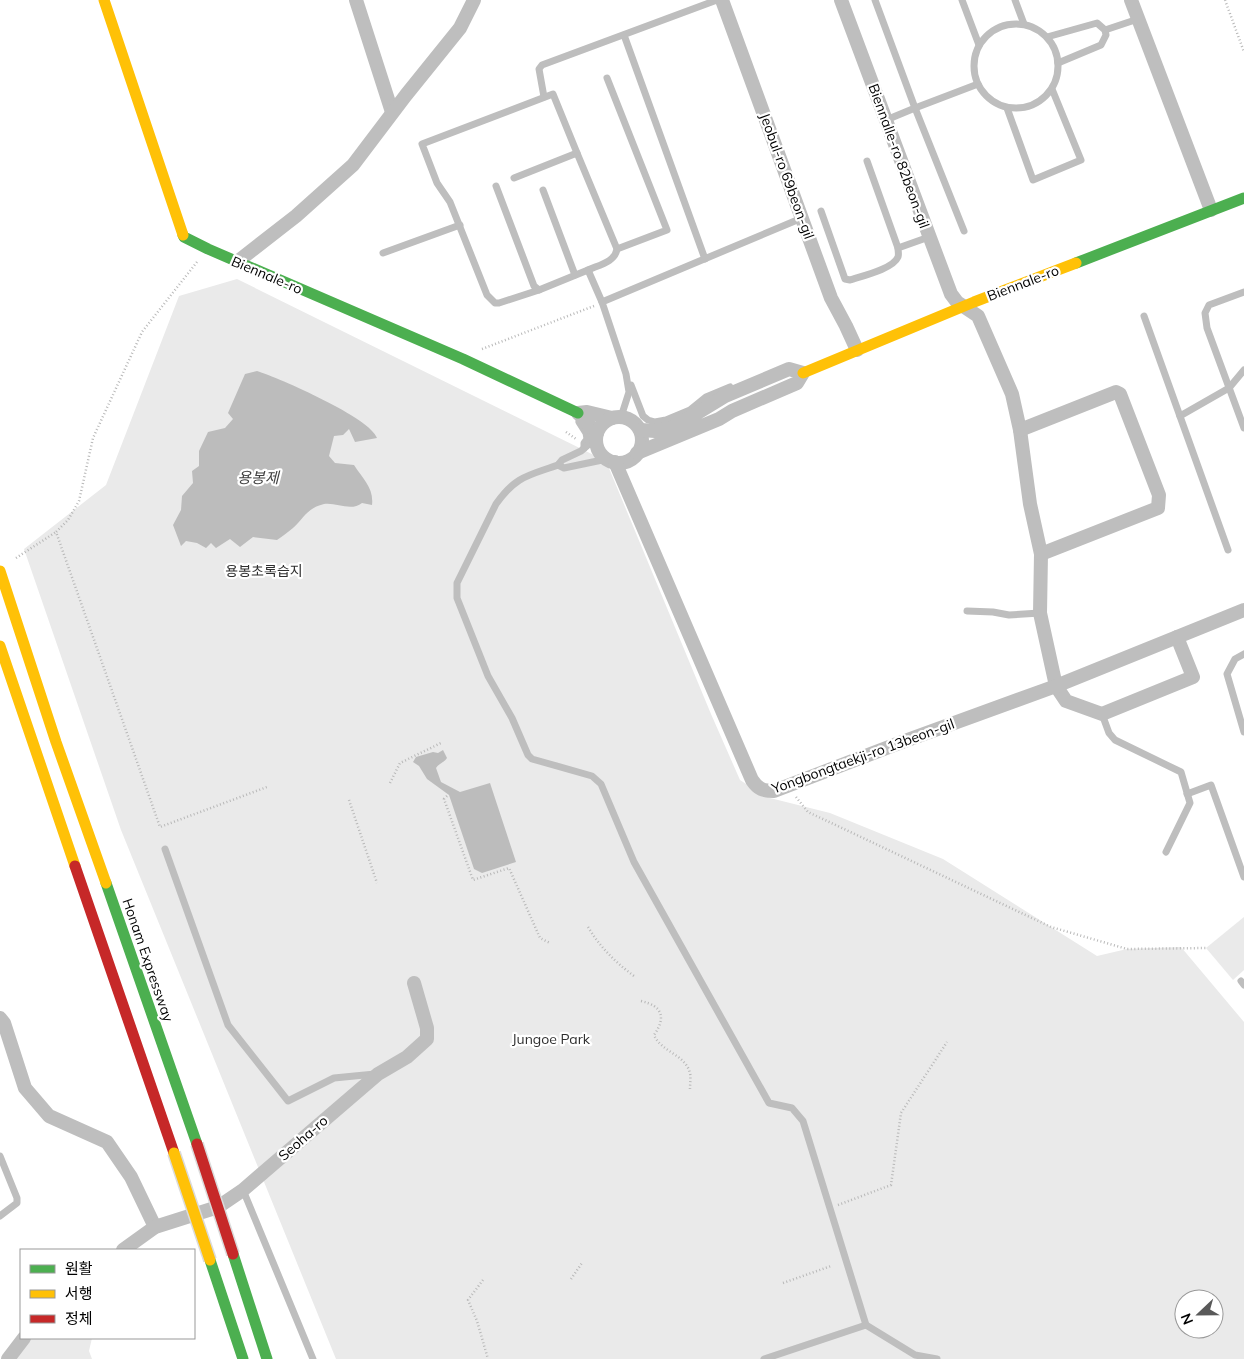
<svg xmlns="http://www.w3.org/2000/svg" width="1244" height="1359" font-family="Mulish,'Noto Sans KR',sans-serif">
<rect width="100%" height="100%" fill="#fff"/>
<g fill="#eaeaea" fill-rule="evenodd">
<path d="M237 279 606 461 711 714 740 780 766 797 830 813 943 859 1097 956 1127 949 1181 947 1244 1022V1359H336L121 830 24 549 106 485 179 296ZM1184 1299H1214V1329H1184Z"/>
<polygon points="1244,917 1244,970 1233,980 1206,948"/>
<polygon points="30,1338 92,1338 89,1351 92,1359 16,1359"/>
</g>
<g fill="#bcbcbc">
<path d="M257 371C279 378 371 418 377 438L355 442 349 429 343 435 334 436 329 456 335 463 354 465C363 479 374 488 372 505L362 503C351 512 336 502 324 504 307 508 304 518 293 528 288 532 283 536 277 540L253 537 240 547 230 539 216 548 211 543 206 548 197 543 186 541 181 546 173 525 181 510 182 496 193 483 192 471 199 466V451L208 432 225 428 233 419 228 413 245 374Z"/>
<path d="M443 750 447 758C444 763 439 763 436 768L441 782 460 792 490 783 516 862 482 873 474 869 449 795 427 779 419 766 413 762 416 757 433 752 438 753Z"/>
</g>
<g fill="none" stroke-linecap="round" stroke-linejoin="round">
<g stroke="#b8b8b8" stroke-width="2.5" stroke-dasharray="1 2.5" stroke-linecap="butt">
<polyline points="1225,0 1244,52"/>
<polyline points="197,262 142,332 93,438 79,501 68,520 56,532 160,827 267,787"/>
<polyline points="482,349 594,306"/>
<polyline points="566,432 576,439"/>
<polyline points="16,558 56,532"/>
<polyline points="390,783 400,763 441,743"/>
<polyline points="447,796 444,799 473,880 509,868 540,938 550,943"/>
<polyline points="796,797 808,812 1051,927 1127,949 1206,948"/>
<polyline points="349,800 377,883"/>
<path d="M588 927C600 947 615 962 634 976"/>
<path d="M641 1001C663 1006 666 1018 654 1035 661 1052 685 1054 690 1073 691 1078 690 1084 690 1089"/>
<polyline points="838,1205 891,1185 901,1113 947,1042"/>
<polyline points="571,1279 582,1263"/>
<polyline points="483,1280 468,1300 477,1321 488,1359"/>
<polyline points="783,1283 831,1266"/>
</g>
<g stroke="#bebebe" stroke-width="7">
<polyline points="875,0 915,108 978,84"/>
<polyline points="962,0 979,45"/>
<polyline points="1015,0 1024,24"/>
<circle cx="1016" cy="66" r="42"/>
<polyline points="1105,30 1138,19"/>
<polyline points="624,35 705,259"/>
<polyline points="1047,37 1097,23 1105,30 1106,35 1101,45 1058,63"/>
<polyline points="607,78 667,230 617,249"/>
<polyline points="544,97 539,69 542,65 717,0"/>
<polyline points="1007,108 1033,180 1081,160 1052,89"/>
<polyline points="886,120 915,108 964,231"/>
<polyline points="867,161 898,248"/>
<path d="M514 178 577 153 617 249C615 262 599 265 588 270"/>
<polyline points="496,186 534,286 539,290 588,270 602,302"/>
<polyline points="543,190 575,275"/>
<path d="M821 211 845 279 850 280C862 276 893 269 898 257 899 254 898 251 898 248L929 237"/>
<polyline points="383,253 460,225"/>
<polyline points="539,290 499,303 495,303 487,295 450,202 437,183 422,144 553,94 577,153"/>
<polyline points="1244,292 1209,305 1205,313 1207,328 1244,428"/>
<polyline points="1144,316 1228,550"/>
<polyline points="631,385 643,416 648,420 655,422 666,420 690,410 706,397 730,387"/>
<polyline points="1180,416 1229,388 1244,370"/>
<polyline points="621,417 629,392 626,374 602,302 802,218"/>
<polyline points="579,422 586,433 587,439 584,443 584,448"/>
<path d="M597 437 581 451 562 460 558 465C527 476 516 476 496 504L457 583V598L488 676 512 718 528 755 532 759 592 776 601 784 634 862 769 1103 792 1108 803 1121 866 1325 915 1355 937 1359"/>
<polyline points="558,465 564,468 607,459"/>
<polyline points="967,611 993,612 1009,615 1040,613"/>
<polyline points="1244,654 1235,659 1227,674 1244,732"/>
<polyline points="1102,714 1109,733 1115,740 1181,772 1190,803 1166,852"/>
<polyline points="1187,794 1211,785 1244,877"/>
<polyline points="165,849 228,1025 288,1101 334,1078 375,1074"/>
<polyline points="1241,981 1244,985"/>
<polyline points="0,1156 17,1198 17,1203 0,1216"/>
<polyline points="243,1190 313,1359"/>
<polyline points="764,1359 866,1325"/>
</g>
<g stroke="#bebebe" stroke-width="14">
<polyline points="356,0 392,112"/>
<polyline points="722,0 831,298 846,326 857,350"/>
<polyline points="841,0 951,294 957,302 978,316 1012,394 1020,430 1030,504 1041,554 1040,613 1056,686 1066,701 1102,714 1193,677 1177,637"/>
<polyline points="1131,0 1211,210"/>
<polyline points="237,262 296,216 353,165 406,95 460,28 474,0"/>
<polyline points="578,413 587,412 612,418"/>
<polyline points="578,413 597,433"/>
<circle cx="619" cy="440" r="23"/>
<polyline points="1020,430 1116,392 1120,394 1159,495 1158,508 1041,554"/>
<polyline points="637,453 719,419 732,411 797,383 803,373 789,369 725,396 689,418 669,429 655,431 641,430"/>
<path d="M615 462 752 780C758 789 763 791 774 791L902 742 1056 686 1244 610"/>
<polyline points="0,1018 4,1023 25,1088 49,1116 107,1142 131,1177 155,1227"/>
<polyline points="123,1250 155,1227 218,1207 243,1190 378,1074 407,1057 427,1039 427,1028 414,983"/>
<polyline points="8,1359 24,1338"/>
</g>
<g stroke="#4caf50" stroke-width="11">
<polyline points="183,235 184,237 208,249 463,359 578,413"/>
<polyline points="1076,263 1244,198"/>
<polyline points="106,883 197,1144"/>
<polyline points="233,1254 267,1359"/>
<polyline points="210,1260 243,1359"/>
</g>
<g stroke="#ffc107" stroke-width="11">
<polyline points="104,0 183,235"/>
<polyline points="803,373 974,302 1076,263"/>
<polyline points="0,571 56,742 106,883"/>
<polyline points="0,646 75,866"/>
</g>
<polyline stroke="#c62828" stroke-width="11" points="75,866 174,1153"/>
<g stroke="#dbdbdb" stroke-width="14" stroke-linecap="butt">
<polyline id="slow-bridge" points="174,1153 210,1260"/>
</g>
<g stroke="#dbdbdb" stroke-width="14" stroke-linecap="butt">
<polyline id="jam-bridge" points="197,1144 233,1254"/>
</g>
<use href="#slow-bridge" stroke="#ffc107" stroke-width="11"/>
<use href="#jam-bridge" stroke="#c62828" stroke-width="11"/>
</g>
<g text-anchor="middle" stroke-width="4.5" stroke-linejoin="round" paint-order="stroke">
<g font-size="14" fill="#000" stroke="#fff">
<text transform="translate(899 156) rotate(70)" y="5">Biennalle-ro 82beon-gil</text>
<text transform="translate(787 176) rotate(70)" y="5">Jeobul-ro 69beon-gil</text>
<text transform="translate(267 275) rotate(23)" y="5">Biennale-ro</text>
<text transform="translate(1023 283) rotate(-21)" y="5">Biennale-ro</text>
<text transform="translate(863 756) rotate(-20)" y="5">Yongbongtaekji-ro 13beon-gil</text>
<text transform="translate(148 960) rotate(71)" y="5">Honam Expressway</text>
<text transform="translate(303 1138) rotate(-41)" y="5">Seoha-ro</text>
</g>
<g font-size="14" fill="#2f2f2f" stroke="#fff">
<text x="264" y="576">용봉초록습지</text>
<text x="551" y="1044">Jungoe Park</text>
</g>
<g font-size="15" font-style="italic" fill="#404040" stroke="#fff">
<text x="258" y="483">용봉제</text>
</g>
</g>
<rect x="20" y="1249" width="175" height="90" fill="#ffffff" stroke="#999999"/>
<rect x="30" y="1265" width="25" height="8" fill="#4caf50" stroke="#999999"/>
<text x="65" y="1274" font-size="15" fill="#000000">원활</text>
<rect x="30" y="1290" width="25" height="8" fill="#ffc107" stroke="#999999"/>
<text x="65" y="1299" font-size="15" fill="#000000">서행</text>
<rect x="30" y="1315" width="25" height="8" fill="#c62828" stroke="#999999"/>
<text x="65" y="1324" font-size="15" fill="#000000">정체</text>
<g transform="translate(1199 1314) rotate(248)"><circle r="24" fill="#ffffff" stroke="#999999"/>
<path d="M0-4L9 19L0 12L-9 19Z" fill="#595959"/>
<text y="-8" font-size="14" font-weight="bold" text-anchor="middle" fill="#000000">N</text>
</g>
</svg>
